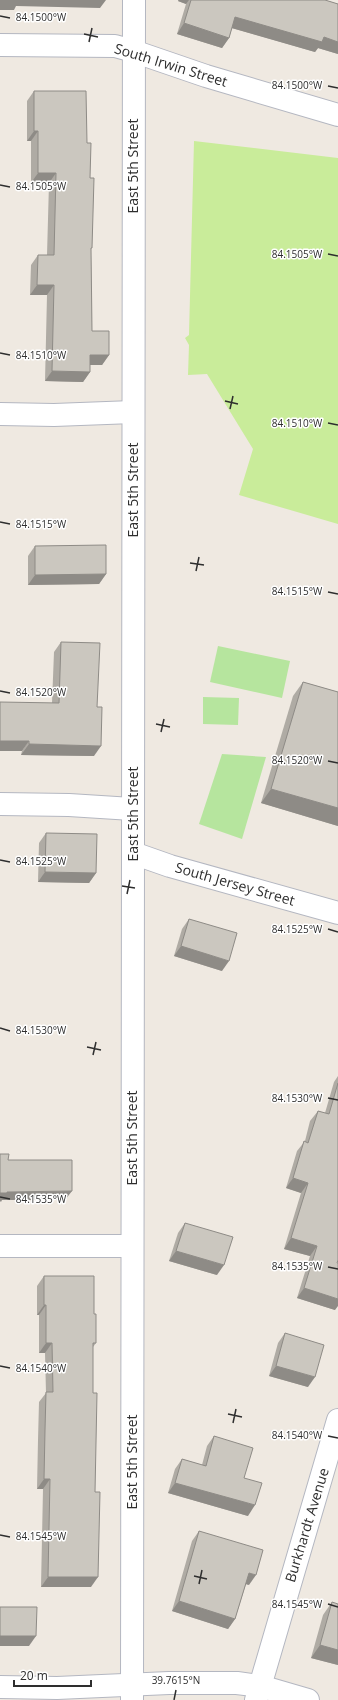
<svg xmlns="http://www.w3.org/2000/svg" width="338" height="1700" font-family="'Open Sans',sans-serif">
<rect width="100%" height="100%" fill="#efe9e1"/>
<g fill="#b6e59e">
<polygon points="218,646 290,661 282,698 210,682"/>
<polygon points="203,697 239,698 238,725 203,724"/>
<polygon points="222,754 266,757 242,839 199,824"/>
</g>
<polygon fill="#c9ec9a" points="194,141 338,158 338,524 239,495 253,449 207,374 188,375 189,345 185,338 189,335"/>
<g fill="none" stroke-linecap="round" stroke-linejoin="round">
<g stroke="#b4b7c1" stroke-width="24">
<g id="minor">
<polyline points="0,45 115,46 133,51 206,76 338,115"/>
<polyline points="0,414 54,415 133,412"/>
<polyline points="0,804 69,805 132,809"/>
<polyline points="133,853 170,866 338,913"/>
<polyline points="0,1246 132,1246"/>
<polyline points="0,1687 57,1688 169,1683 237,1683 260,1686 308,1700"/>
<polyline points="132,1700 134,0"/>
<polyline points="256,1700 338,1420"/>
</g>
</g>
<use href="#minor" stroke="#fff" stroke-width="22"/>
</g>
<g fill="#afaba4">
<polygon points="178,0 325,0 338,4 338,54 318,48 315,52 232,28 229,38 222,48 177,34 186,4 178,1"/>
<polygon points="34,91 87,143 90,178 92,331 109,355 102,365 90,365 90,372 83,382 45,381 47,295 30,295 31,265 38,255 47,255 49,183 31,183 31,141 27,141 27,101"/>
<polygon points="35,546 106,574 99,584 28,585 28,556"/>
<polygon points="61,642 94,756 21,755 22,751 52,703 54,652"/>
<polygon points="303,682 338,692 338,826 261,803 293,696"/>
<polygon points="46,833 96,873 89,883 38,882 39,843"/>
<polygon points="189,919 222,971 174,956 182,929"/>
<polygon points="338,1076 338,1260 337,1263 335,1310 297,1298 310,1256 284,1249 301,1193 286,1188 297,1151 305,1141 310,1121 318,1111 325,1113 334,1082"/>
<polygon points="185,1223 217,1275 169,1261 178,1233"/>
<polygon points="44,1276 94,1314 96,1343 93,1347 91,1587 41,1587 43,1489 37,1489 38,1440 39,1402 46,1393 45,1353 39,1353 39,1315 37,1315 37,1286"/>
<polygon points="285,1333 308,1387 269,1376 278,1343"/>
<polygon points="214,1436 244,1478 248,1516 168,1493 175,1469 182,1459 202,1465 207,1446"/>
<polygon points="199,1531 249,1585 246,1584 235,1619 228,1629 172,1611 192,1541"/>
<polygon points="332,1602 338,1665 311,1658 323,1615"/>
</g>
<g fill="#8e8b86">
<polygon points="0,0 106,0 100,8 16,6 14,10 0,10"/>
<polygon points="179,0 189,0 186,4 178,1"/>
<polygon points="235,17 324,37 338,42 338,54 318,48 315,52 228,27"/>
<polygon points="184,23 229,38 222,48 177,34"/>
<polygon points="34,131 38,131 31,141 27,141"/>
<polygon points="38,173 56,173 49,183 31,183"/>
<polygon points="37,285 54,285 47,295 30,295"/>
<polygon points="90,355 109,355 102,365 83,365"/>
<polygon points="52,371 90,372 83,382 45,381"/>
<polygon points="106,574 99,584 28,585 35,575"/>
<polygon points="0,741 29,741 22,751 0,751"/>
<polygon points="29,744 101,746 94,756 21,755"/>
<polygon points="271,789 338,808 338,826 261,803"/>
<polygon points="45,872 96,873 89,883 38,882"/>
<polygon points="181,946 229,961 222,971 174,956"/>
<polygon points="293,1178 308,1183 301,1193 286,1188"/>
<polygon points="72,1191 65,1200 2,1200 1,1202 0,1201 0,1193 7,1192"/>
<polygon points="291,1238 317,1246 310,1256 284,1249"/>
<polygon points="176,1251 224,1265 217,1275 169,1261"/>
<polygon points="304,1288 338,1299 338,1306 335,1310 297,1298"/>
<polygon points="44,1305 46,1305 39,1315 37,1315"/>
<polygon points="46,1343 52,1343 45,1353 39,1353"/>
<polygon points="276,1366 315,1377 308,1387 269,1376"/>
<polygon points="44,1479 50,1479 43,1489 37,1489"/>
<polygon points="175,1483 255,1505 248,1516 168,1493"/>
<polygon points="249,1573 256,1575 249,1585 242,1583"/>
<polygon points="48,1577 98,1577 91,1587 41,1587"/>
<polygon points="179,1601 235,1619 228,1629 172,1611"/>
<polygon points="0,1636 36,1636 29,1646 0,1646"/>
<polygon points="320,1645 338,1650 338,1665 311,1658"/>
</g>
<g fill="#cbc7bf" stroke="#8e8b86">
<polygon points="191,0 325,0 338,4 338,42 324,37 322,42 235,17 229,38 184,23"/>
<polygon points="34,91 86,91 87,143 91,143 90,178 94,178 92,248 91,248 92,331 109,331 109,355 90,355 90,372 52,371 54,285 37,285 38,255 54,255 56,173 38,173 38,131 34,131"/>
<polygon points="106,545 106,574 35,575 35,546"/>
<polygon points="61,642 100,643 97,707 102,707 101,746 29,744 29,741 0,741 0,702 59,703"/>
<polygon points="303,682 338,692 338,808 271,789"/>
<polygon points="46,833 97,834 96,873 45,872"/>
<polygon points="189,919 237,933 229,961 181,946"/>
<polygon points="338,1083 338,1260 337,1263 338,1263 338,1299 304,1288 317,1246 291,1238 308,1183 293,1178 304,1141 308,1143 318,1111 329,1114"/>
<polygon points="0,1154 9,1154 8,1160 72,1160 72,1191 7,1192 7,1193 0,1193"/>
<polygon points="185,1223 233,1237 224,1265 176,1251"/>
<polygon points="44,1276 94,1276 94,1314 96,1314 96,1343 93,1343 93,1393 97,1393 95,1492 100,1492 98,1577 48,1577 50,1479 44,1479 45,1430 46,1392 53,1392 52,1343 46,1343 46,1305 44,1305"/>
<polygon points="285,1333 324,1345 315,1377 276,1366"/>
<polygon points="214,1436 253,1448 244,1478 262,1483 255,1505 175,1483 182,1459 206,1466"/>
<polygon points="199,1531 263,1550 256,1575 249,1573 235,1619 179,1601"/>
<polygon points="332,1602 338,1604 338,1650 320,1645"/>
<polygon points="0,1607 37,1607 36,1636 0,1636"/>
</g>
<path fill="none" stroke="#2e2e2e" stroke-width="1.5" d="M0 16 10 18M84 34 98 37M89 42 92 28M328 86 338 88M0 185 10 187M328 254 338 256M0 353 10 355M225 401 238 404M230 409 233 396M328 423 338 425M0 522 10 524M190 563 204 565M196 571 199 557M328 592 338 594M0 691 10 693M156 724 170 727M161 732 164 719M328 761 338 763M0 860 10 862M122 886 135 888M127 894 130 880M328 929 338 932M0 1028 10 1031M87 1047 101 1050M93 1055 96 1042M328 1098 338 1100M0 1197 10 1199M328 1267 338 1269M0 1366 10 1368M228 1414 242 1417M233 1423 236 1409M328 1436 338 1438M0 1535 10 1537M194 1576 207 1579M199 1584 202 1570M328 1604 338 1607M174 1700 176 1690"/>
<g text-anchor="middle" stroke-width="3" stroke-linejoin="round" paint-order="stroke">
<g font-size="14" fill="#2e2e2e" stroke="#fff">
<text transform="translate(171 65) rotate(17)" y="5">South Irwin Street</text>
<text transform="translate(133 166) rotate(-90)" y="5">East 5th Street</text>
<text transform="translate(133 490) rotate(-90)" y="5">East 5th Street</text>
<text transform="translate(133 814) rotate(-90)" y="5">East 5th Street</text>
<text transform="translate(235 884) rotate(16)" y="5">South Jersey Street</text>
<text transform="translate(132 1138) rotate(-90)" y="5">East 5th Street</text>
<text transform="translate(132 1462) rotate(-90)" y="5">East 5th Street</text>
<text transform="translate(307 1525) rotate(-73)" y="5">Burkhardt Avenue</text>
</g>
</g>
<g font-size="10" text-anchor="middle" fill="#2e2e2e" stroke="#fff" stroke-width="3" stroke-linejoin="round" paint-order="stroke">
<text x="41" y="21">84.1500°W</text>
<text x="297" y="89">84.1500°W</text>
<text x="41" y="190">84.1505°W</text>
<text x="297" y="258">84.1505°W</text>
<text x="41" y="359">84.1510°W</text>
<text x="297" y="427">84.1510°W</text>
<text x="41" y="528">84.1515°W</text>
<text x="297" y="595">84.1515°W</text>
<text x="41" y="696">84.1520°W</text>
<text x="297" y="764">84.1520°W</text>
<text x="41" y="865">84.1525°W</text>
<text x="297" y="933">84.1525°W</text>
<text x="41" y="1034">84.1530°W</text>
<text x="297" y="1102">84.1530°W</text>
<text x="41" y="1203">84.1535°W</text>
<text x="297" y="1270">84.1535°W</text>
<text x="41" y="1372">84.1540°W</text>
<text x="297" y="1439">84.1540°W</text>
<text x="41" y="1540">84.1545°W</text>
<text x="297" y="1608">84.1545°W</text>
<text x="176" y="1684">39.7615°N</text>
</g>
<path d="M14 1680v6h77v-6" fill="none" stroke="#2e2e2e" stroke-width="2"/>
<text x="20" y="1680" font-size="12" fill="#2e2e2e" stroke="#ffffff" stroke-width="3" paint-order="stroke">20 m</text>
</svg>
